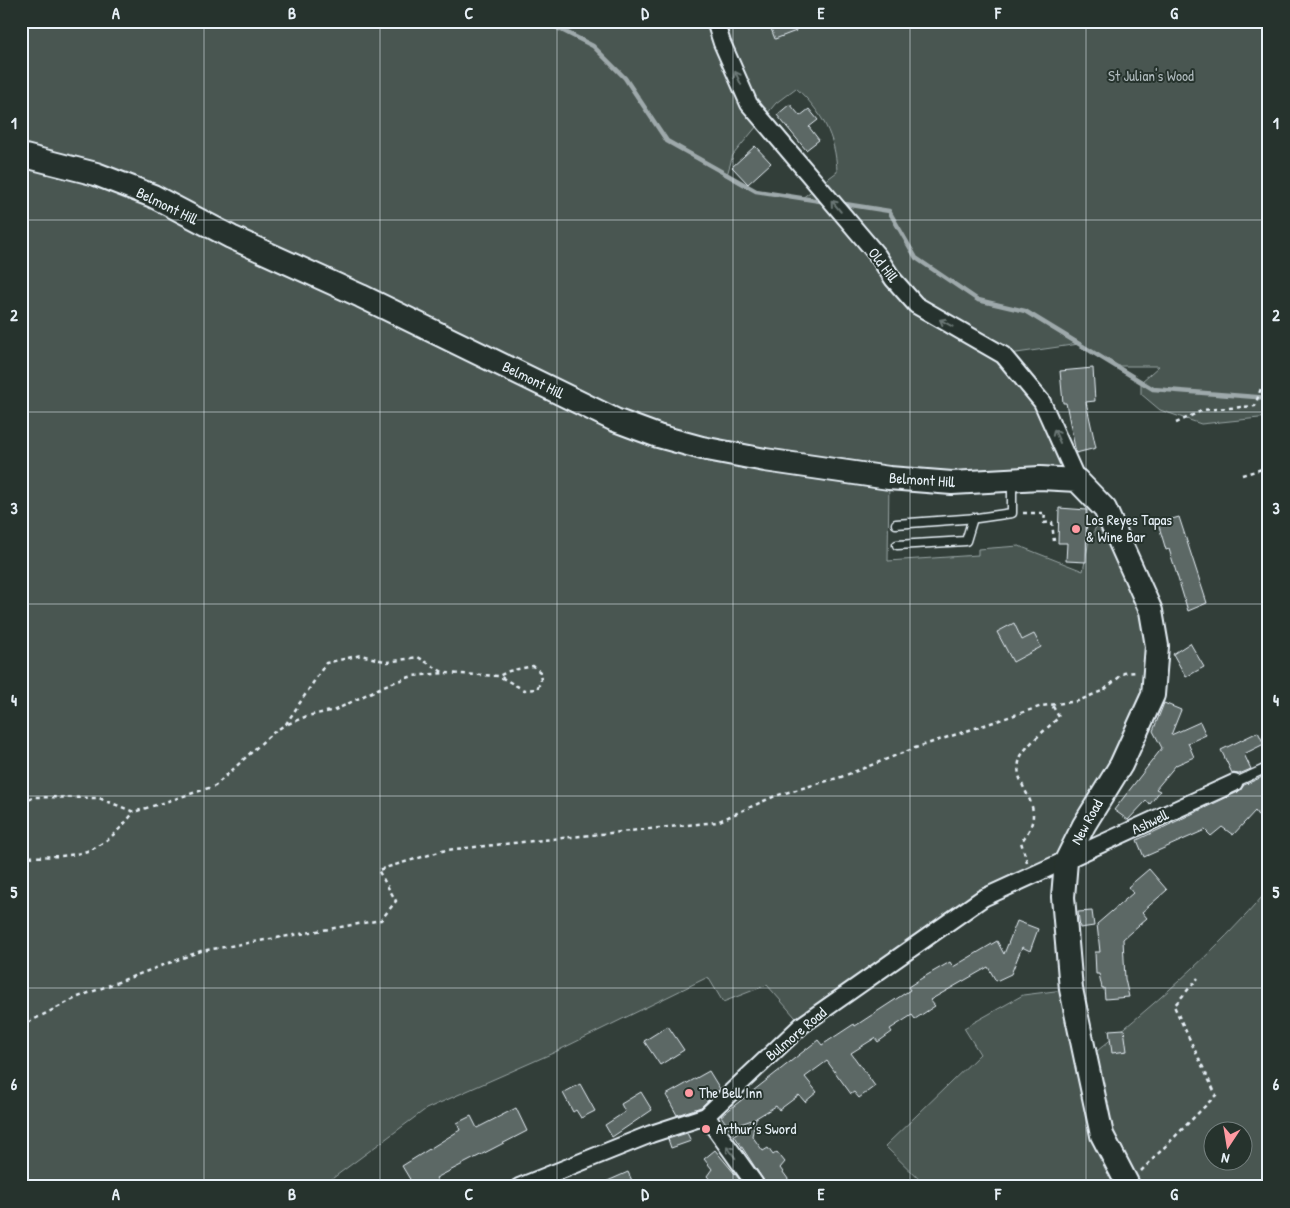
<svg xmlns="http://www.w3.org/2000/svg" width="1290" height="1208" font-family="'Patrick Hand',sans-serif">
<rect width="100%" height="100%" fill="#323e39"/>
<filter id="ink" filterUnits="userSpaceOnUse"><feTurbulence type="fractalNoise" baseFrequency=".02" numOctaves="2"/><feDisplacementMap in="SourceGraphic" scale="10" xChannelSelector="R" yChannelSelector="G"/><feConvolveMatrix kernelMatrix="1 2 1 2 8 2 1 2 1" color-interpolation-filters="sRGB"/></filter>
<g filter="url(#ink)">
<g fill="#495651" stroke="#98a4a4" fill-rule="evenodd">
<path d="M21 21H1269V417L1201 424 1160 410 1141 394V382L1159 366H1115L1079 344 1003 355 1042 402 1077 480 889 478 888 561 978 555V549L1019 546 1083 571 1089 541 1105 509 1137 578 1153 695 1066 861 983 898 802 1025 767 985 723 1002 708 977 553 1053 426 1109 321 1187H21ZM796 88C821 111 836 136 837 172L802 198 756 191 727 175 733 155 776 103Z"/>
<path d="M1269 889V1187H927L885 1146 980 1054 964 1028 1023 995 1071 989 1086 1060C1151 1007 1215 953 1269 889ZM1212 1130H1242V1160H1212Z"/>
</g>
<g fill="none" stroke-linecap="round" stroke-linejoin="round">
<g stroke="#9ea9ab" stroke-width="4.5">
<polyline points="544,21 593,46 625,78 667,141 756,191 820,201"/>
<polyline points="845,204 889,211 916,258 978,300 1025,311 1153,389 1269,398"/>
</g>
</g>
<g fill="#5c6865" stroke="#e8f1f8">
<polygon points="768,21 792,21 796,31 775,39"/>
<polygon points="790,104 800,116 809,109 818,120 809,127 819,140 806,150 777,115"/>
<polygon points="755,146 771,163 748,184 732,167"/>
<polygon points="1093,368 1095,401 1086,402 1096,448 1076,453 1066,403 1063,403 1060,371"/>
<polygon points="1059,508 1087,510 1086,562 1066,561 1067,543 1058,543"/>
<polygon points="1179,517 1207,603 1188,611 1169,549 1166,550 1158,523"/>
<polygon points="1014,623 1022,640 1034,634 1041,647 1013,662 997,632"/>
<polygon points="1190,643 1204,667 1186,677 1173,654"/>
<polygon points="1164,703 1181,710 1171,735 1200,722 1206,735 1188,743 1194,757 1176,765 1156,789 1160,791 1150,804 1146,801 1128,820 1114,810 1162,748 1153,731"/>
<polygon points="1258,732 1264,744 1244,754 1251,769 1239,774 1232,773 1221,750"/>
<polygon points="1269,774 1269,812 1259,817 1255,811 1233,835 1222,827 1211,836 1205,830 1144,857 1137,840 1238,792 1244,785"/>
<polygon points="1149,869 1167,890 1142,912 1147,918 1123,939 1125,979 1129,997 1105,999 1104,988 1102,988 1099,974 1096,974 1095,952 1100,952 1097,924 1133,893 1128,887"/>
<polygon points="1092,911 1094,926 1080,928 1078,912"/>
<polygon points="1017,921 1038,929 1030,951 1022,947 1011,974 996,981 988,967 930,1000 935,1006 915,1019 912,1015 890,1029 892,1032 878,1042 875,1038 851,1053 875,1086 859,1098 854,1092 851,1094 827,1061 805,1077 817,1092 805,1102 799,1095 779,1110 776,1106 756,1118 752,1136 763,1151 768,1148 773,1155 777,1152 785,1162 780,1168 794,1187 768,1187 734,1135 755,1119 729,1128 721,1116 818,1040 822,1045 854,1024 855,1026 910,990 908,987 922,978 950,962 953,967 997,941 1004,954"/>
<polygon points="668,1026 684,1050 660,1065 644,1041"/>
<polygon points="1124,1029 1127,1051 1112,1053 1109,1030"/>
<polygon points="709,1071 720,1089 701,1107 677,1115 666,1095"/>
<polygon points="580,1084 595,1111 581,1118 576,1110 573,1112 563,1093"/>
<polygon points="641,1092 652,1110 612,1137 605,1125 625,1112 621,1104"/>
<polygon points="516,1108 527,1131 436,1178 438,1181 427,1187 424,1187 421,1182 414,1186 402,1166 460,1130 457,1123 471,1116 477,1128"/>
<polygon points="687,1133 691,1141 671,1148 668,1139"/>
<polygon points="715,1150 740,1180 745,1187 716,1187 707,1176 712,1169 704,1159"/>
<polygon points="628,1172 635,1187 594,1187"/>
</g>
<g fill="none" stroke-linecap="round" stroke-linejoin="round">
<g stroke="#e8f1f8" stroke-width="11">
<g id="lane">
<polyline points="896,524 977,518 1012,513 1012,481"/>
<polyline points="897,545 966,541 973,518"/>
<polyline points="1234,783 1269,767"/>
</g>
</g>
<g stroke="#e8f1f8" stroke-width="20">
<g id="street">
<polyline points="715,21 722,43 749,104 878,256 893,279 916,305 1003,355 1042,402 1077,480"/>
<polyline points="706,1116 757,1187"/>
<polyline points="519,1187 651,1134 706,1116 802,1025 983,898 1234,783"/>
</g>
</g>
<g stroke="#e8f1f8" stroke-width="26">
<polyline id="secondary" points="21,155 96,174 153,196 231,237 361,296 615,420 658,436 702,448 765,460 889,478 952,483 1040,478 1077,480 1105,509 1151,611 1157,646 1153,695 1121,765 1084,825 1066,861 1063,897 1071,989 1102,1135 1129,1187"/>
</g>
<g stroke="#e8f1f8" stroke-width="2.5" stroke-dasharray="4 4" stroke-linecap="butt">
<polyline points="1176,423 1203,410 1255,406 1261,388 1269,383"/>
<polyline points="1242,475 1269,467"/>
<polyline points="1023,513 1045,513 1044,523 1052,522 1054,541"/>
<polyline points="288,724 307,716 335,710 386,685 413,676 444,673"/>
<polyline points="21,803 35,797 99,798 134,812 215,786 270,735 286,724 326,663 361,655 388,662 418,657 444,673 499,676 524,690 537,689 541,681 540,672 533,666 509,671 499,676"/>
<path d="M21 857C77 856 97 859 134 812"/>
<path d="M1027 862 1021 842C1054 802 1007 789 1021 756 1026 745 1049 727 1059 717L1052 705"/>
<polyline points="21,1026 78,997 201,951 381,920 396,901 378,870 446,850 717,822 775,796 841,777 915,748 1042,706 1078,701 1104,690 1124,673 1136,672"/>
<polyline points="1141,1171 1216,1095 1174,1006 1198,978"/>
</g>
<use href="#lane" stroke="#26332d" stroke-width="8"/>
<use href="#street" stroke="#26332d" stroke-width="16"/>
<use href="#secondary" stroke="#26332d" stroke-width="22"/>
</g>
<defs><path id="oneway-shaft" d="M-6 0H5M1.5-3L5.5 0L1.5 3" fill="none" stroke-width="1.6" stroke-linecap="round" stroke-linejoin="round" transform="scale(1.25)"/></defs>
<g stroke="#6a7674">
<use href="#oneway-shaft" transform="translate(738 78) rotate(-115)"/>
<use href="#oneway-shaft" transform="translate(836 206) rotate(-130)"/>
<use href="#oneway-shaft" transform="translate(946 323) rotate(-151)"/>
<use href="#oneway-shaft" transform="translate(1057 436) rotate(-114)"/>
<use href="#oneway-shaft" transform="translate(731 1152) rotate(-125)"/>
</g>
</g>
<path fill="none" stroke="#e8f1f8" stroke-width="1" stroke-opacity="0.55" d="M204 21V1187M380 21V1187M557 21V1187M733 21V1187M910 21V1187M1086 21V1187M21 220H1269M21 412H1269M21 604H1269M21 796H1269M21 988H1269"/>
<g fill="#ff9aa2" stroke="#26332d" stroke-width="2">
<circle cx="1076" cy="529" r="5"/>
<circle cx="689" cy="1093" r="5"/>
<circle cx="706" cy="1129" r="5"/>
</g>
<g text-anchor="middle" stroke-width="4" stroke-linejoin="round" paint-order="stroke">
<g font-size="15" fill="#b0bbbe" stroke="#26332d">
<text x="1151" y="81">St Julian's Wood</text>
</g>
<g font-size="15" fill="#e8f1f8" stroke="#26332d">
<text transform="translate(167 206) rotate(26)" y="5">Belmont Hill</text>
<text transform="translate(883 265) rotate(53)" y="5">Old Hill</text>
<text transform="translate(533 380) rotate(26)" y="5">Belmont Hill</text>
<text transform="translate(922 480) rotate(4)" y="5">Belmont Hill</text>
<text transform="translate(1087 822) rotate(-61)" y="5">New Road</text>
<text transform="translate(1150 822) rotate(-25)" y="5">Ashwell</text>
<text transform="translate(796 1034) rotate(-40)" y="5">Bulmore Road</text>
</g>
<g font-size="15" fill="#e8f1f8" stroke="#26332d" text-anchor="start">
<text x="1086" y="525">Los Reyes Tapas<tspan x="1086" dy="17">&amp; Wine Bar</tspan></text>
<text x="699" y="1098">The Bell Inn</text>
<text x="716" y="1134">Arthur’s Sword</text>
</g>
</g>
<rect width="1290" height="1208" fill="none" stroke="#26332d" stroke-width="55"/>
<g transform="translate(1228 1146) rotate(192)"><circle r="24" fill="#26332d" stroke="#747f7e"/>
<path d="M0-4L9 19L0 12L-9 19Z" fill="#ff9aa2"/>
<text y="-8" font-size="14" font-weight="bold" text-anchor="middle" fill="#e8f1f8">N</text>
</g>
<rect x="28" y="28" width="1234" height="1152" fill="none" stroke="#e8f1f8" stroke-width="2"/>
<g font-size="16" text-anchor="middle" font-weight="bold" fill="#e8f1f8">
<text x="116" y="19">A</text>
<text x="292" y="19">B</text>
<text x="469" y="19">C</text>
<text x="645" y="19">D</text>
<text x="821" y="19">E</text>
<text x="998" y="19">F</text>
<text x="1174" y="19">G</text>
<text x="14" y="129">1</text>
<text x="1276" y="129">1</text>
<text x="14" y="321">2</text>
<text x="1276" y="321">2</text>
<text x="14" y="514">3</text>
<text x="1276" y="514">3</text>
<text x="14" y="706">4</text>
<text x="1276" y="706">4</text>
<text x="14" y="898">5</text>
<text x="1276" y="898">5</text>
<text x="14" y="1090">6</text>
<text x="1276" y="1090">6</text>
<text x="116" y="1200">A</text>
<text x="292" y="1200">B</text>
<text x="469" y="1200">C</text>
<text x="645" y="1200">D</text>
<text x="821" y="1200">E</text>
<text x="998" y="1200">F</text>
<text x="1174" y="1200">G</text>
</g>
</svg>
